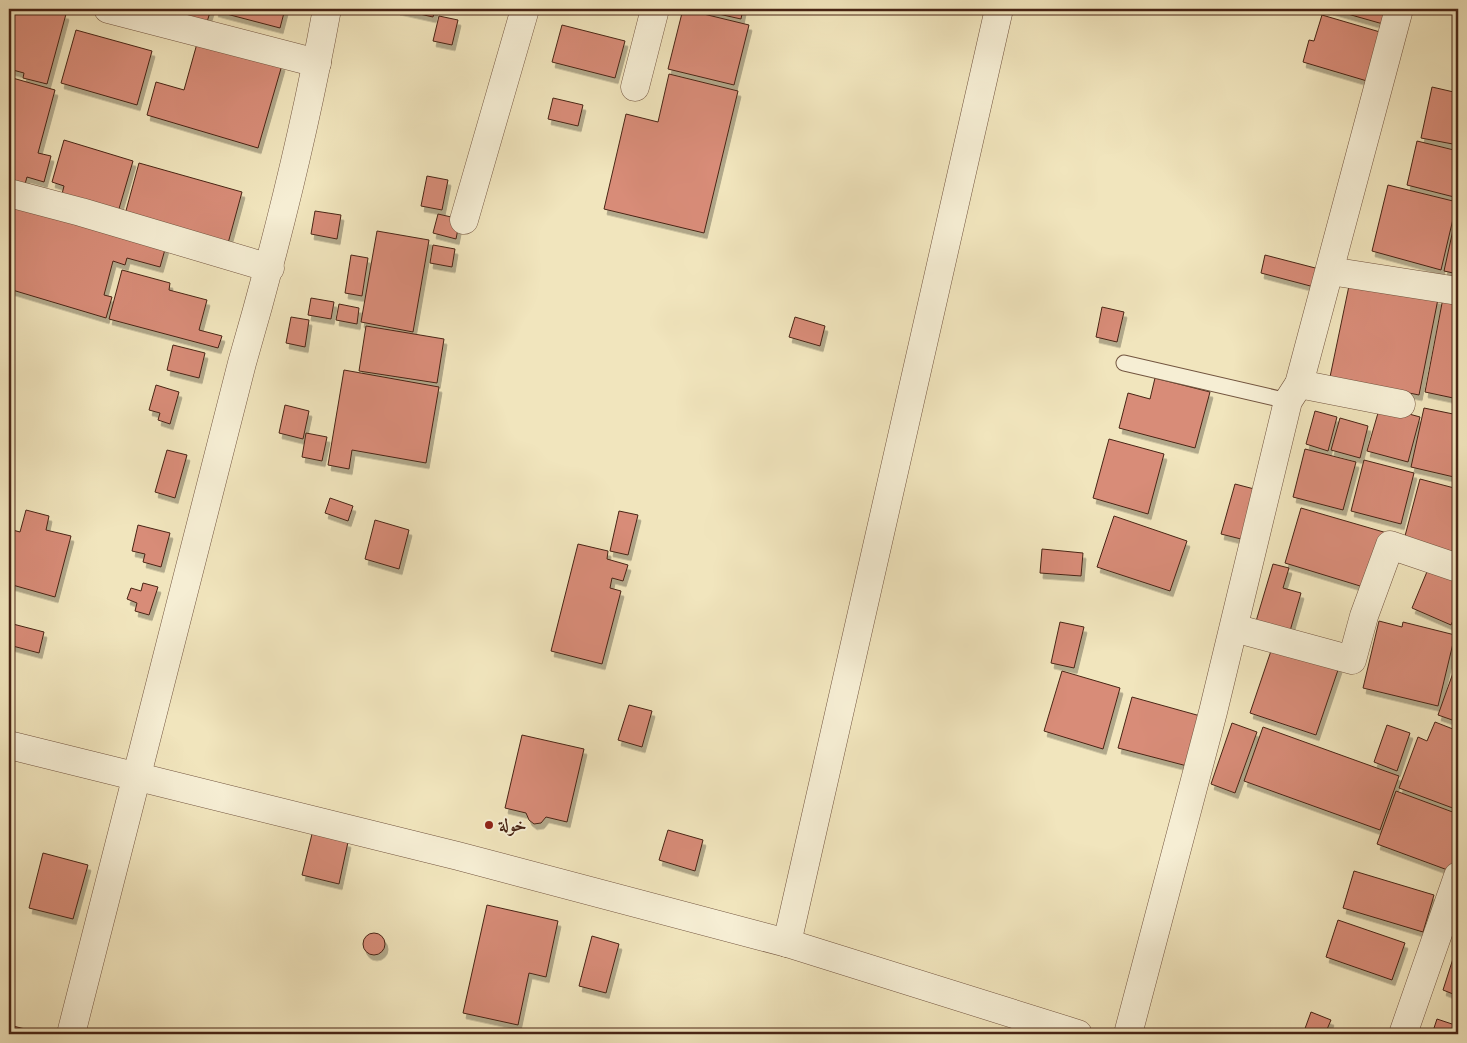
<svg xmlns="http://www.w3.org/2000/svg" width="1467" height="1043" font-family="'IM FELL French Canon',Amiri,serif">
<defs>
<filter id="shadow"><feDropShadow dx="3" dy="5.5" stdDeviation="0" flood-color="#0004"/></filter>
</defs>
<rect width="100%" height="100%" fill="#f1e5bd"/>
<filter id="stains"><feTurbulence type="fractalNoise" baseFrequency=".004" numOctaves="4"/><feColorMatrix values="0 0 0 0 .2 0 0 0 0 .09 0 0 0 0 .02 0 0 0 .5 -.17"/></filter>
<radialGradient id="worn" r=".72"><stop offset=".6" stop-color="#630" stop-opacity="0"/><stop offset="1" stop-color="#630" stop-opacity=".3"/></radialGradient>
<g fill="#d88c78" stroke="#482415" filter="url(#shadow)">
<polygon points="9,9 47,9 66,14 47,84 23,78 24,73 9,69"/>
<polygon points="168,9 211,9 207,22 167,11"/>
<polygon points="216,9 285,9 280,28 215,11"/>
<polygon points="397,9 435,9 433,17"/>
<polygon points="683,9 749,25 734,85 668,69"/>
<polygon points="696,9 743,9 741,19"/>
<polygon points="1330,9 1387,9 1383,24"/>
<polygon points="1322,15 1380,32 1367,81 1303,62 1309,40 1314,41"/>
<polygon points="439,16 458,20 452,45 433,41"/>
<polygon points="562,25 625,41 615,78 552,62"/>
<polygon points="76,30 152,51 137,105 61,83"/>
<polygon points="198,40 282,65 258,148 147,115 156,82 184,90"/>
<polygon points="669,74 738,91 704,233 604,209 626,114 658,122"/>
<polygon points="9,77 55,90 38,153 51,156 44,182 27,177 23,191 9,187"/>
<polygon points="1432,87 1458,93 1458,145 1421,138"/>
<polygon points="553,98 583,105 578,126 548,119"/>
<polygon points="64,140 133,161 116,219 60,202 64,186 52,182"/>
<polygon points="1417,141 1458,151 1458,198 1407,185"/>
<polygon points="139,163 242,192 227,247 124,218"/>
<polygon points="427,176 448,180 442,210 421,206"/>
<polygon points="1388,185 1457,202 1441,270 1372,251"/>
<polygon points="9,199 166,246 160,267 127,258 125,265 113,261 104,295 112,297 106,318 9,289"/>
<polygon points="1458,207 1458,274 1444,271"/>
<polygon points="315,211 341,215 337,239 311,234"/>
<polygon points="438,214 460,219 456,239 433,233"/>
<polygon points="377,231 429,240 413,332 361,322"/>
<polygon points="433,245 455,249 452,267 430,263"/>
<polygon points="351,255 368,258 362,296 345,293"/>
<polygon points="1265,255 1323,270 1318,288 1261,273"/>
<polygon points="122,270 170,283 169,290 207,300 199,330 222,336 218,348 109,319"/>
<polygon points="1350,281 1438,299 1419,395 1330,377"/>
<polygon points="311,298 334,302 331,319 308,315"/>
<polygon points="1443,298 1458,301 1458,399 1425,392"/>
<polygon points="339,304 359,308 357,324 336,320"/>
<polygon points="1102,307 1124,312 1117,342 1096,337"/>
<polygon points="291,317 309,320 305,347 286,343"/>
<polygon points="795,317 825,326 820,346 789,337"/>
<polygon points="366,326 444,339 437,383 359,371"/>
<polygon points="173,345 205,353 199,378 167,370"/>
<polygon points="344,370 439,387 426,463 352,450 349,469 328,465"/>
<polygon points="1155,378 1210,392 1195,448 1119,428 1128,393 1150,399"/>
<polygon points="156,385 179,392 170,424 158,420 160,413 149,410"/>
<polygon points="285,405 309,411 303,439 279,433"/>
<polygon points="1380,406 1420,417 1408,462 1367,451"/>
<polygon points="1424,408 1458,415 1458,459 1454,477 1411,467"/>
<polygon points="1315,411 1337,417 1328,451 1306,444"/>
<polygon points="1340,418 1368,426 1360,458 1331,450"/>
<polygon points="306,433 327,437 322,461 302,457"/>
<polygon points="1109,439 1164,454 1148,514 1093,498"/>
<polygon points="1305,449 1356,462 1343,510 1293,497"/>
<polygon points="167,450 187,455 175,498 155,492"/>
<polygon points="1364,460 1414,473 1401,524 1351,511"/>
<polygon points="1420,479 1458,489 1458,554 1405,536"/>
<polygon points="1235,484 1262,491 1249,541 1221,534"/>
<polygon points="330,498 353,506 348,521 325,513"/>
<polygon points="1301,508 1387,533 1370,589 1285,563"/>
<polygon points="26,510 49,516 46,530 71,536 55,597 9,584 9,529 20,532"/>
<polygon points="619,511 638,515 628,555 610,551"/>
<polygon points="1114,516 1187,541 1170,591 1097,567"/>
<polygon points="375,520 409,530 399,569 365,559"/>
<polygon points="138,525 170,533 161,567 143,562 145,554 132,551"/>
<polygon points="578,544 608,551 607,559 628,565 623,581 612,578 610,588 621,591 602,664 551,651"/>
<polygon points="1042,549 1083,553 1081,576 1040,573"/>
<polygon points="1431,562 1458,573 1458,609 1451,625 1412,608"/>
<polygon points="1273,564 1289,568 1283,588 1301,593 1288,638 1254,628"/>
<polygon points="143,583 158,587 149,615 135,611 137,603 127,599 131,588 141,591"/>
<polygon points="1379,621 1402,627 1403,622 1455,635 1438,706 1363,688"/>
<polygon points="1060,622 1084,627 1074,668 1051,663"/>
<polygon points="9,623 44,632 39,653 9,645"/>
<polygon points="1273,645 1339,667 1316,735 1250,713"/>
<polygon points="1458,659 1458,722 1438,715"/>
<polygon points="1062,671 1120,688 1103,749 1044,731"/>
<polygon points="1132,697 1204,717 1191,767 1118,748"/>
<polygon points="629,705 652,711 642,747 618,740"/>
<polygon points="1435,722 1458,731 1458,810 1399,788 1418,737 1427,741"/>
<polygon points="1232,723 1257,732 1235,793 1211,784"/>
<polygon points="1387,725 1410,733 1397,771 1374,762"/>
<polygon points="1263,727 1399,776 1380,830 1244,781"/>
<polygon points="522,735 584,749 567,822 546,817 541,823 534,824 529,820 526,813 505,808"/>
<polygon points="1396,791 1458,814 1458,857 1453,872 1377,844"/>
<polygon points="668,830 703,840 695,871 659,860"/>
<polygon points="312,834 348,842 339,884 302,875"/>
<polygon points="43,853 88,865 73,919 29,908"/>
<polygon points="1354,871 1434,895 1423,932 1343,908"/>
<polygon points="487,905 558,921 546,977 529,973 518,1025 463,1013"/>
<polygon points="1338,920 1405,943 1392,980 1326,957"/>
<circle cx="374" cy="944" r="11"/>
<polygon points="592,936 619,944 606,993 579,986"/>
<polygon points="1458,943 1458,996 1443,990"/>
<polygon points="1311,1012 1331,1020 1325,1034 1303,1034"/>
<polygon points="1437,1019 1458,1026 1458,1034 1432,1034"/>
<polygon points="9,1025 37,1032 36,1034 9,1034"/>
</g>
<g fill="none" stroke-linecap="round" stroke-linejoin="round">
<g stroke="#72543f" stroke-width="17">
<polyline id="service" points="1124,363 1288,401"/>
</g>
<g stroke="#72543f" stroke-width="29">
<g id="minor">
<polyline points="108,9 317,63"/>
<polyline points="635,87 655,9"/>
<polyline points="9,193 81,212 270,268"/>
<polyline points="464,220 525,9"/>
<polyline points="1330,271 1458,291"/>
<polyline points="1299,384 1401,404"/>
<polyline points="1234,628 1352,660 1364,616 1390,545 1458,568"/>
<polyline points="9,745 458,856 787,943 1078,1034"/>
<polyline points="787,943 999,9"/>
<path d="M71 1034 242 363C276 246 305 129 327 9"/>
<polyline points="1128,1034 1213,712 1288,401 1299,384 1399,9"/>
<polyline points="1403,1034 1458,876"/>
</g>
</g>
<use href="#service" stroke="#f6eed4" stroke-width="15"/>
<use href="#minor" stroke="#f6eed4" stroke-width="28"/>
</g>
<circle fill="#8f2418" stroke="#f6eed4" stroke-width="2" cx="489" cy="825" r="5"/>
<g text-anchor="middle" stroke-width="4" stroke-linejoin="round" paint-order="stroke">
<g font-size="18" font-weight="bold" fill="#482415" stroke="#f6eed4" text-anchor="start">
<text x="499" y="831">خولة</text>
</g>
</g>
<rect width="1467" height="1043" fill="none" stroke="#f1e5bd" stroke-width="30"/>
<rect x="10" y="10" width="1447" height="1023" fill="none" stroke="#482415" stroke-width="2.5"/>
<rect x="15" y="15" width="1437" height="1013" fill="none" stroke="#482415"/>
<rect width="100%" height="100%" filter="url(#stains)"/>
<rect width="100%" height="100%" fill="url(#worn)"/>
</svg>
